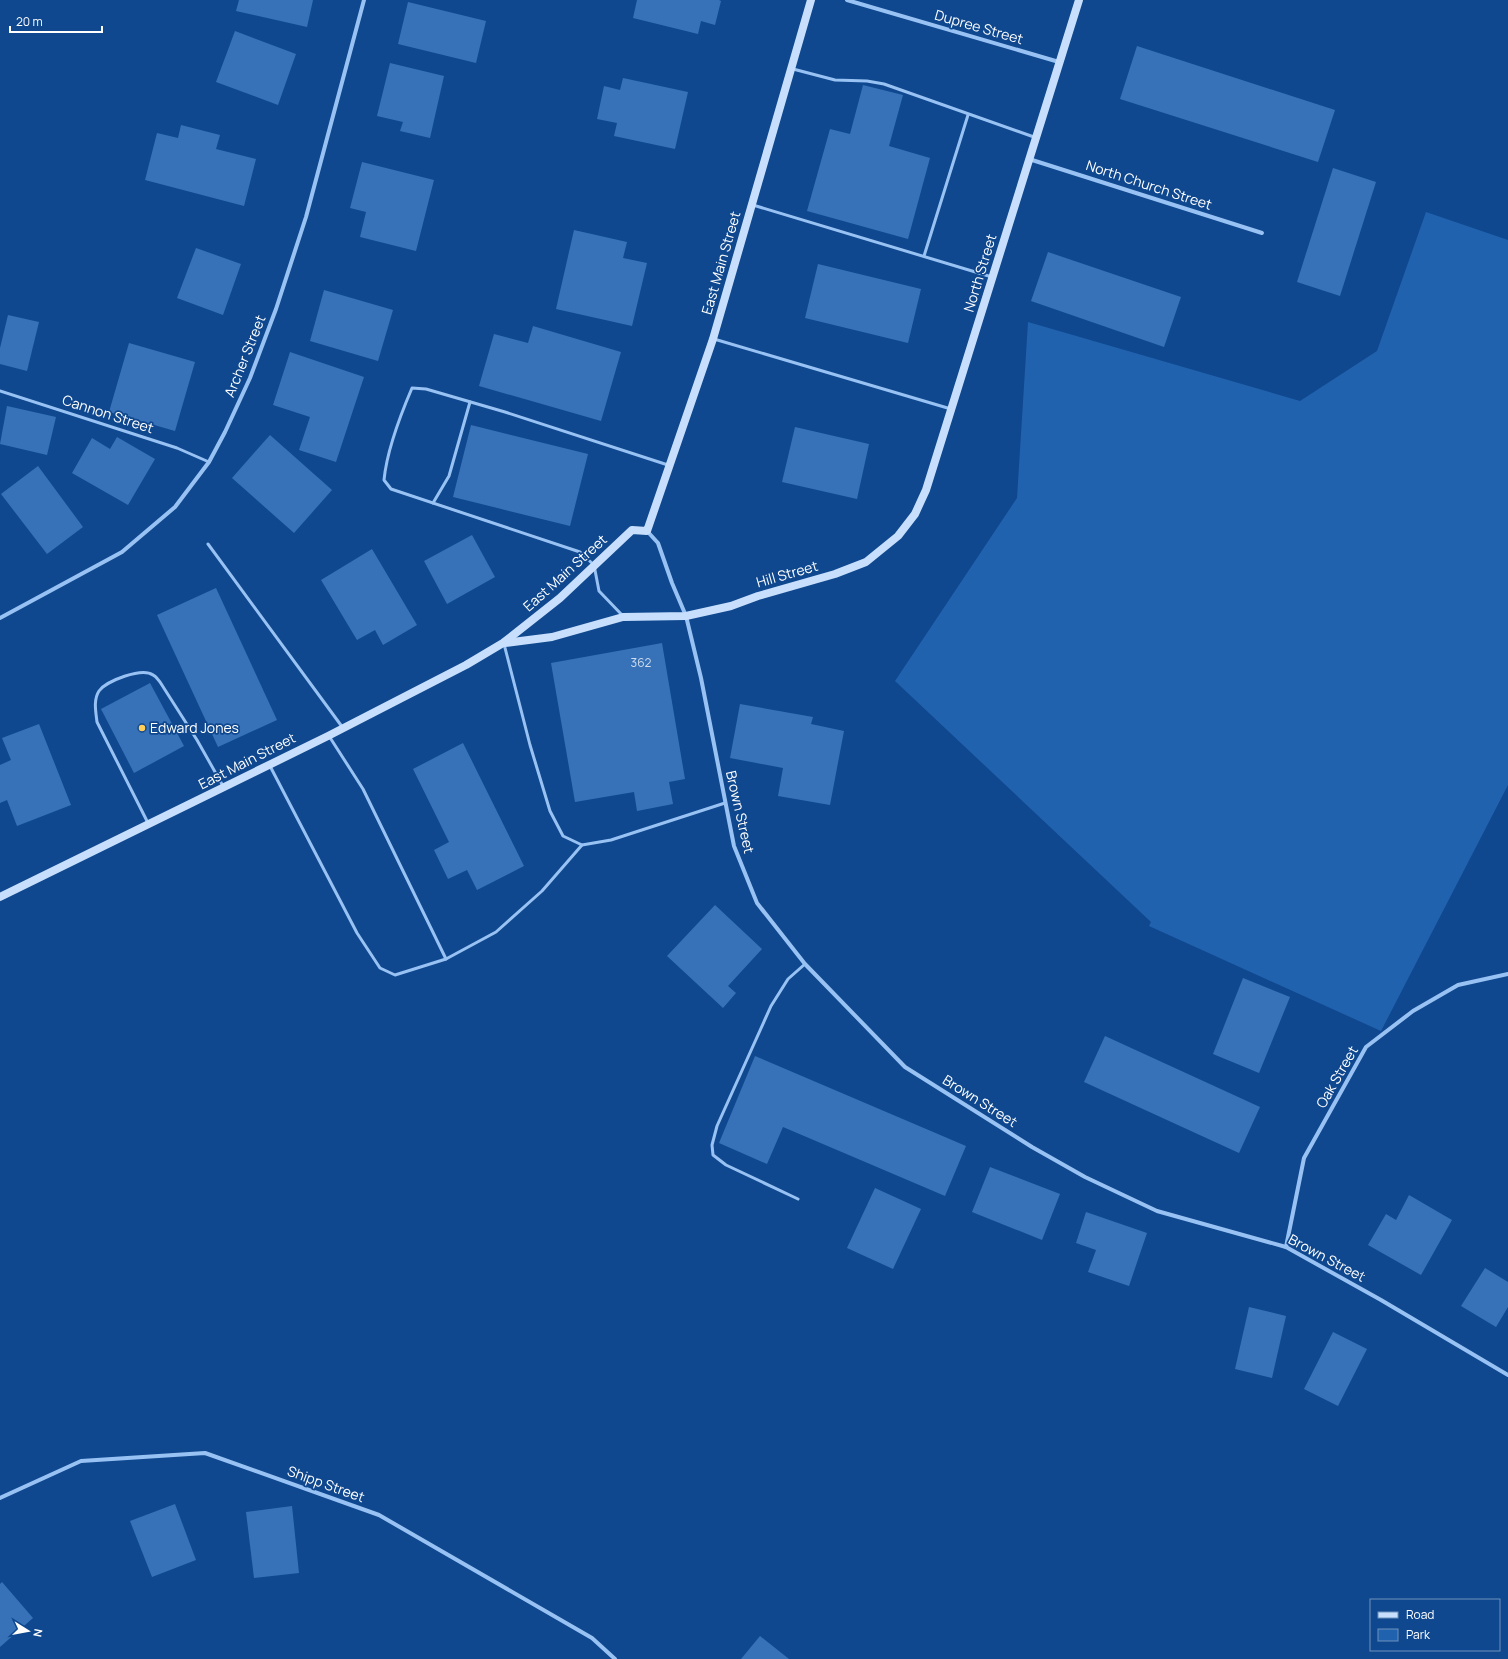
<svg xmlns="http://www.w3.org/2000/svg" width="1508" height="1659" font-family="Manrope,sans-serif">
<rect width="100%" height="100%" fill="#0f488f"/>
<polygon fill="#2162af" points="1426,212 1508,240 1508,785 1381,1031 1149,926 1151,922 895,681 1017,498 1028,322 1300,401 1377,351"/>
<g fill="#3772b9">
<polygon points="239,0 313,0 307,27 236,11"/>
<polygon points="637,0 719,0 721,1 715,25 701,21 698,34 633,18"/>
<polygon points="408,2 486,21 476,63 398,44"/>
<polygon points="235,31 296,54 278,105 216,82"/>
<polygon points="1137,46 1335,110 1318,162 1120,99"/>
<polygon points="390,63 444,76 430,138 400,131 403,122 377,116"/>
<polygon points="623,78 688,92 675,149 614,136 617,123 597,119 604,86 620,90"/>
<polygon points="863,85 903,95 889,146 930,158 908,239 807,211 830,129 850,134"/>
<polygon points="181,125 220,135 216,149 256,159 244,206 145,180 157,133 178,138"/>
<polygon points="362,162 434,180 416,251 360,237 366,212 350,208"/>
<polygon points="1333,168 1376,182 1340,296 1297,282"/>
<polygon points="574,230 627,242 623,258 647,263 632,326 556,309"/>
<polygon points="196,248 241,264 223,315 177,298"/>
<polygon points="1048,252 1181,297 1164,347 1031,301"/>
<polygon points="818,264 921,289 908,343 805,318"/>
<polygon points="324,290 393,310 378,361 310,341"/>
<polygon points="8,315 39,322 27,371 0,364 0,348"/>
<polygon points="533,326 621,352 601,421 479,386 494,334 528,343"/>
<polygon points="129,343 195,362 175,431 109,412"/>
<polygon points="290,352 364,377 336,462 299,450 310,417 273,405"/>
<polygon points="7,406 56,417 47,455 0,444"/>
<polygon points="471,425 588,454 570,526 453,497"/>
<polygon points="795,427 869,444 857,499 782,482"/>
<polygon points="270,435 332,490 294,533 232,478"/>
<polygon points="117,437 155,459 128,505 72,473 92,438 110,449"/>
<polygon points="38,466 83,527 47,554 1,494"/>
<polygon points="472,535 495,577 447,604 424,561"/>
<polygon points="372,549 417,625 383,645 375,630 357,640 321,580"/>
<polygon points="216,588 277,720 218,747 157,615"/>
<polygon points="662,643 685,779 669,782 673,804 637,811 634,792 575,802 551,663"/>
<polygon points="150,683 184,746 134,773 101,709"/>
<polygon points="740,704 813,717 811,724 844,731 830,805 778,796 783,768 730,758"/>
<polygon points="39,724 71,805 17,826 7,800 0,803 0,765 11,760 2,738"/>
<polygon points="463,743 524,866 477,890 467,870 448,879 434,850 449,842 413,769"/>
<polygon points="715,905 762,949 728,986 736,993 723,1008 667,956"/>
<polygon points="1243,978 1290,997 1259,1073 1213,1054"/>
<polygon points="1105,1036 1260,1107 1239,1153 1084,1082"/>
<polygon points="755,1056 966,1146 945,1196 783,1127 767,1164 719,1143"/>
<polygon points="990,1167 1060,1194 1042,1240 972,1212"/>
<polygon points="875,1188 921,1209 893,1269 847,1248"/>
<polygon points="1409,1195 1452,1220 1421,1275 1368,1245 1386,1214 1396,1220"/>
<polygon points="1086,1212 1147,1233 1129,1286 1088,1272 1096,1250 1076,1243"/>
<polygon points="1485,1268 1508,1282 1508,1307 1496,1327 1461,1306"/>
<polygon points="1249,1307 1286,1316 1272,1378 1235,1369"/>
<polygon points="1333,1332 1367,1349 1338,1406 1304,1389"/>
<polygon points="175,1504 196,1560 152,1577 130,1521"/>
<polygon points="292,1506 299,1573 254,1578 246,1512"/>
<polygon points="2,1582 33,1618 0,1647 0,1584"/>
<polygon points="760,1636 789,1659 741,1659"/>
</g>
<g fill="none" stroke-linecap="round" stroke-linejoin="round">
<g stroke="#98c2f3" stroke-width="3">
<polyline points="793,69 835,80 867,81 884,84 1034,137"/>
<polyline points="753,205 992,277"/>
<polyline points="924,256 968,115"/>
<polyline points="714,339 951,409"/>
<polyline points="0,391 177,448 209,462"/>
<polyline points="433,503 449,476 470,402"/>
<polyline points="208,544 343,728"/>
<path d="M623 616 599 591 594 565 580 552 391 489 384 480C387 449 400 416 412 388L426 389 505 412 668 465"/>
<polyline points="504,644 530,745 550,811 563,836 582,845 611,840 725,803"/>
<polyline points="329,736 363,789 446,959"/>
<polyline points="270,766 357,933 380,968 395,975 446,959 496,932 542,891 582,845"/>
<path d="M148 823 97 722C96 713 93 700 99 691 106 681 142 667 153 675 156 676 158 680 160 682L197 740 223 786"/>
<polyline points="798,1199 726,1165 713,1155 712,1145 717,1126 771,1006 788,979 805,964"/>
</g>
<g stroke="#98c2f3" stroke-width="4">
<polyline points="847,0 1059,62"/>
<polyline points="1029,159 1262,233"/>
<polyline points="647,531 658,543 672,583 686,616 701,678 734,846 757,903 805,964 905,1067 1032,1147 1085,1177 1157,1211 1286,1247 1381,1300 1508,1375"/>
<polyline points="0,618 122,552 175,507 209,462 225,432 250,378 276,309 306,217 364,0"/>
<polyline points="1286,1247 1304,1158 1366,1047 1413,1011 1458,985 1508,974"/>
<polyline points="0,1498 81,1461 205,1453 379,1515 592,1638 615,1659"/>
</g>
<g stroke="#c7dffd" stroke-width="8">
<polyline points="505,643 552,637 623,617 686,616 731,606 758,596 835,574 866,562 898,536 915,514 926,490 1079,0"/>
<polyline points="0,897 328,736 466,665 503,643 560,598 632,530 647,531 713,339 811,0"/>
</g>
</g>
<circle fill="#ffce5a" stroke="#0f488f" stroke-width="1.5" cx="142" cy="728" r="4"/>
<g text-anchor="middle" stroke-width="3.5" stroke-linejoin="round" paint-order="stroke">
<g font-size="12" fill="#cddcee">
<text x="641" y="667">362</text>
</g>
<g font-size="14" fill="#fff" stroke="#0f488f">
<text transform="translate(979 27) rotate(16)" y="5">Dupree Street</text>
<text transform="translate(1149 185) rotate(18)" y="5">North Church Street</text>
<text transform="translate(721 263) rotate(-74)" y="5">East Main Street</text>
<text transform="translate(980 273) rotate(-73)" y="5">North Street</text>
<text transform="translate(245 356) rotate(-68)" y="5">Archer Street</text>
<text transform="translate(108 414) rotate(18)" y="5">Cannon Street</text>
<text transform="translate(565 573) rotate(-42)" y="5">East Main Street</text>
<text transform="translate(787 574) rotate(-16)" y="5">Hill Street</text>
<text transform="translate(247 761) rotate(-27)" y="5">East Main Street</text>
<text transform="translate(740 812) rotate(77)" y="5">Brown Street</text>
<text transform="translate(1337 1077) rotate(-60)" y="5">Oak Street</text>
<text transform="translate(980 1101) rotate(32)" y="5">Brown Street</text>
<text transform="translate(1327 1258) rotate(28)" y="5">Brown Street</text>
<text transform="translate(326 1484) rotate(20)" y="5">Shipp Street</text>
</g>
<g font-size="14" fill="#fff" stroke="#0f488f" text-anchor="start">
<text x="150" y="733">Edward Jones</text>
</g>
</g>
<rect x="1370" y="1599" width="130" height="52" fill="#0f488f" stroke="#6f91bc"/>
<rect x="1378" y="1612" width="20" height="6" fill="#c7dffd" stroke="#6f91bc"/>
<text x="1406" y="1619" font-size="12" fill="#ffffff">Road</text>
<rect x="1378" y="1629" width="20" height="12" fill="#2162af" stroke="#6f91bc"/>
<text x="1406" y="1639" font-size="12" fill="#ffffff">Park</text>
<g transform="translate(28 1631) rotate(101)" stroke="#0f488f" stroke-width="3" paint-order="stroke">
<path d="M0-3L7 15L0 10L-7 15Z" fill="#ffffff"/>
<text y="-6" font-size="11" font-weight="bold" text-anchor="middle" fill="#ffffff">N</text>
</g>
<path d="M10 26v6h92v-6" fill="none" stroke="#ffffff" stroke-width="2"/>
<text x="16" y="26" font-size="12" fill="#ffffff" stroke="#0f488f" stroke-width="3" paint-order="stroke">20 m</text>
</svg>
